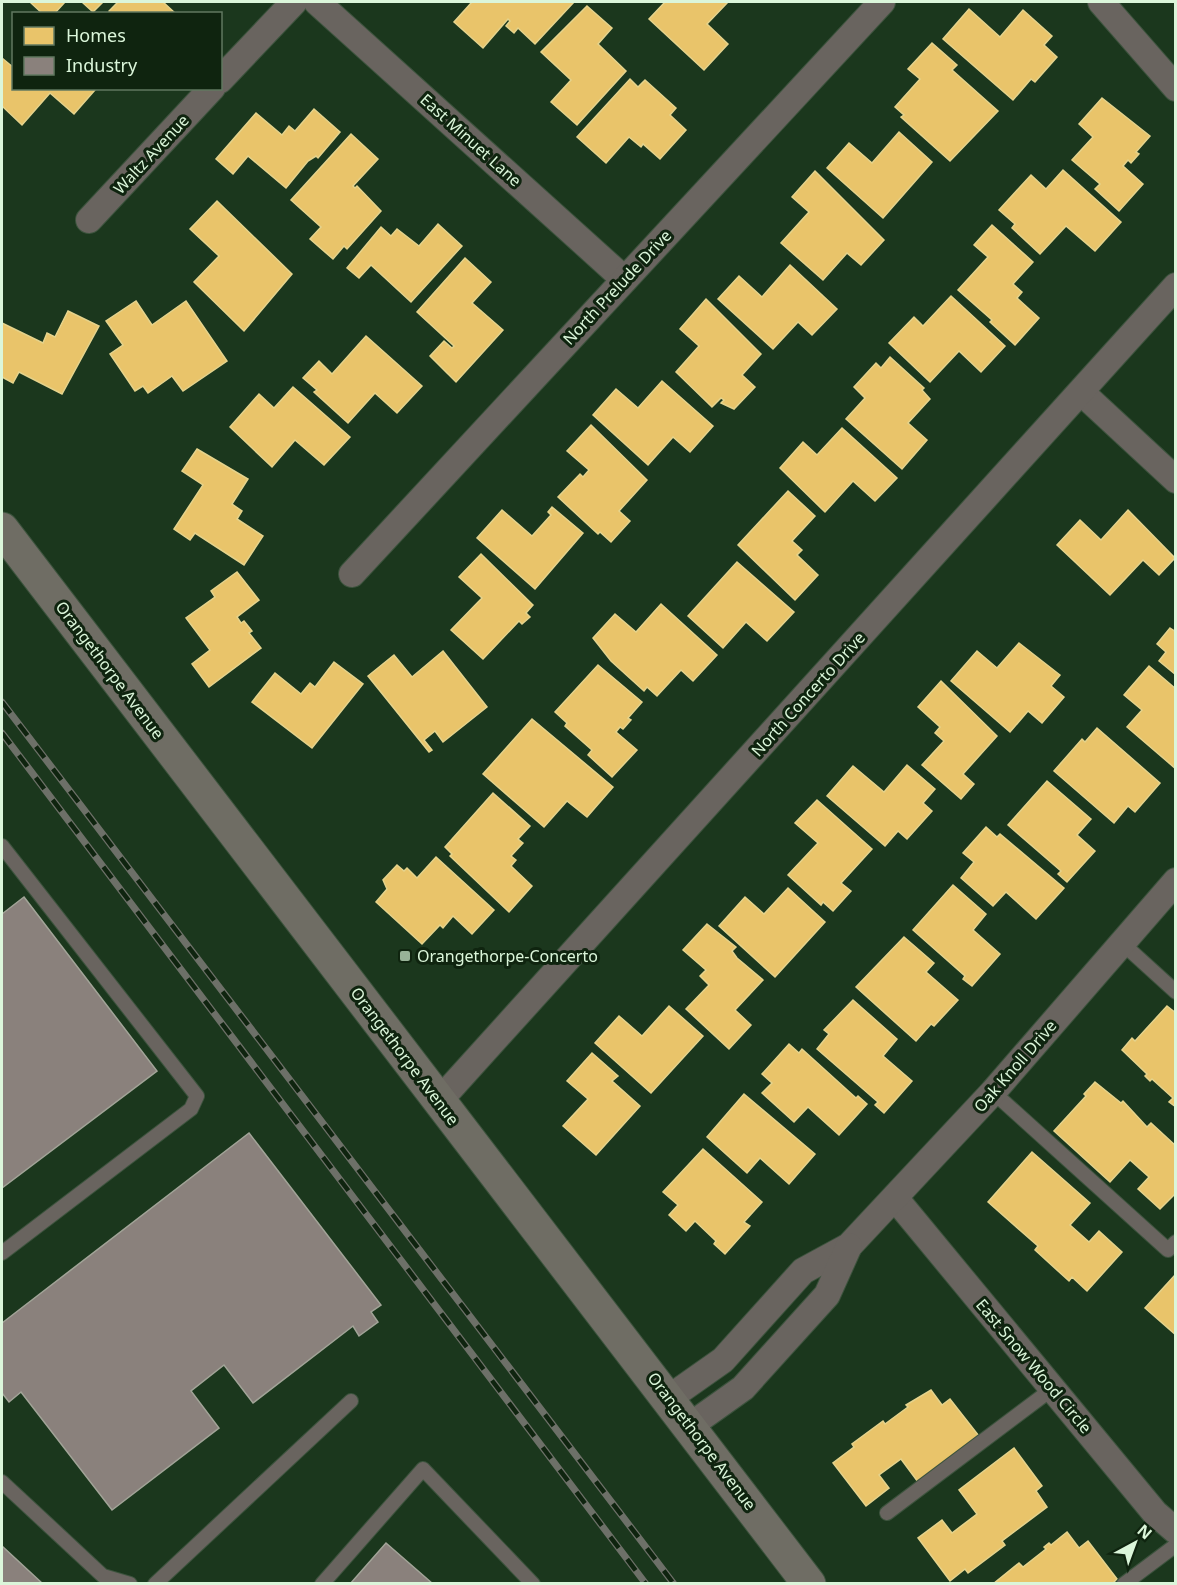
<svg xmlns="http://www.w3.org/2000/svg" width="1177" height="1585" font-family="'Noto Sans',sans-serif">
<rect width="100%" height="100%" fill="#1b371d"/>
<g fill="#e9c46a" stroke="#e5d38c" stroke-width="1.5">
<polygon points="30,2 65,2 54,14 43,14"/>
<polygon points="82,2 103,2 93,12"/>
<polygon points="118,2 163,2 176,14 111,14 109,11"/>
<polygon points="472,2 574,2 535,44 518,28 514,33 506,26 510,21 508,19 483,48 454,22"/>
<polygon points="665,2 728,2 707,24 728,44 704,70 649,19"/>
<polygon points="587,6 612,28 598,44 626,71 577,125 551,102 571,80 541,52"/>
<polygon points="969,9 1000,37 1023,10 1052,36 1044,45 1057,57 1035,82 1031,79 1013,100 943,39"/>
<polygon points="932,43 957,65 952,70 998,111 950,161 901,117 904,115 895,107 920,79 908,69"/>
<polygon points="2,58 14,68 14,88 95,90 74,114 50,93 22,125 2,106"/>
<polygon points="630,79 638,87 645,80 676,108 670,115 686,130 660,159 643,144 641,147 629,137 606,163 577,137"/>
<polygon points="1102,98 1150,136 1136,152 1139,154 1131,163 1128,160 1123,166 1143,184 1119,211 1095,189 1100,184 1072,160 1093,137 1079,124"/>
<polygon points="314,109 340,132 318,158 316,156 308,161 286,188 248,156 233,174 216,159 256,113 282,135 289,126 295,131"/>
<polygon points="899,132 932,162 883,218 827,168 849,143 872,163"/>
<polygon points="351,134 378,159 353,186 355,188 357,186 381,211 347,249 344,246 333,259 310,239 321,227 291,200"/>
<polygon points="1063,170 1121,222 1095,251 1066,226 1040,254 1012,228 1015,224 999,210 1031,175 1046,189"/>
<polygon points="815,171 884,240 861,265 847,253 823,280 781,243 809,212 792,197"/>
<polygon points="217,201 292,274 244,331 194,282 219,256 190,229"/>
<polygon points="438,224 462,246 411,302 371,265 359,278 347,268 381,227 391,236 397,229 419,246"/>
<polygon points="992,225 1033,262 1013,284 1022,292 1017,298 1039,318 1015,345 990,322 992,320 958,290 988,257 974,245"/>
<polygon points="465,258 491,282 472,303 503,330 456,382 430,356 444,341 452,348 454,346 417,312"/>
<polygon points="790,265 837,309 812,335 798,322 773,349 718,299 739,276 762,297"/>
<polygon points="951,296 1005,346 981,372 959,351 930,382 889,343 914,317 923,326"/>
<polygon points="706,299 761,354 742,375 755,387 734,409 721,403 724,400 721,398 712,407 676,372 699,346 680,329"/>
<polygon points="136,301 152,325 186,301 227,361 183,391 172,376 148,393 143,386 135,391 110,354 123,345 106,321"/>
<polygon points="68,311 99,326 62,394 19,372 13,383 2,377 2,323 43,343 47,333 55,337"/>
<polygon points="366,336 422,386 397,413 375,393 348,423 314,392 317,390 303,378 319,361 332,374"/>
<polygon points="890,357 924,388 922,390 930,399 908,423 927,440 902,469 846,419 865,398 854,387 876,363 881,368"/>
<polygon points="662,381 713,426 690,452 673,437 648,465 593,415 616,389 638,408"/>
<polygon points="293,387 350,437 324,465 295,440 272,467 230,427 259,394 274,408"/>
<polygon points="591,425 647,480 619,511 630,521 611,542 600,532 598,534 558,497 580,474 583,477 589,470 567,451"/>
<polygon points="842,428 897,478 875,501 853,481 825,512 780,468 803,442 817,455"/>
<polygon points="197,449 248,479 232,504 242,511 237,519 263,536 244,565 195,533 190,540 174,529 203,485 182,471"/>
<polygon points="788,491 815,516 792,541 802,550 797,555 818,575 795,600 738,545"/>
<polygon points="552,507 583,533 535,589 477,538 502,510 532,536 551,515 548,512"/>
<polygon points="1128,510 1175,558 1159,575 1143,560 1110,595 1057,545 1080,520 1101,540"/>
<polygon points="481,554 533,605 526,613 530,617 522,624 519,621 483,659 451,630 482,598 459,577"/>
<polygon points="737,562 794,612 767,641 746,622 723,648 688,616"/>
<polygon points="237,572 259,600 237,617 241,623 244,621 252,631 249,633 261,648 209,687 192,664 210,650 186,618 215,597 211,591"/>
<polygon points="661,604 717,655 693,681 681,670 657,696 647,687 644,691 611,661 593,638 615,614 636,632"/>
<polygon points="1170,628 1176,632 1176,675 1159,661 1166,652 1157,644"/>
<polygon points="1019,643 1060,675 1051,686 1064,697 1042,723 1028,711 1010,732 951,681 977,651 997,668"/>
<polygon points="443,651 487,707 443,742 435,731 424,740 432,750 429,752 368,676 394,655 412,677"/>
<polygon points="334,662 363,684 312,748 252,702 275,673 301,694 310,683 315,687"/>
<polygon points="598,665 642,702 628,718 631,720 623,729 620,727 616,732 637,750 612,777 588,755 592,750 565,726 567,723 555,712"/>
<polygon points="1149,666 1176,689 1176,769 1127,727 1142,710 1124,695"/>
<polygon points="941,681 997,736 963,774 974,784 961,799 922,765 944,741 935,733 940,727 918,707"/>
<polygon points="532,719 613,787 587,817 567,801 544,827 483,774"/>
<polygon points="1097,728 1160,783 1135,812 1128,806 1114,823 1054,771 1082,739 1085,742"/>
<polygon points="907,765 935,789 923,803 932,811 907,839 898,831 885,846 827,796 853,766 884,792"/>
<polygon points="1047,781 1091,819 1077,835 1095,851 1067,882 1058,874 1061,871 1008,825"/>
<polygon points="493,793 530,826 518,839 523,843 511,856 516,860 511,866 532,886 509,912 450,856 452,854 445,847"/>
<polygon points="817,800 872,849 841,883 851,891 833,911 823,902 821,905 788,875 818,843 795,823"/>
<polygon points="986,827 997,837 1000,834 1064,888 1036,919 1006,892 993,906 961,878 974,862 963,853"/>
<polygon points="436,857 494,910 472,934 453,916 443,928 440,925 422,944 376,902 387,889 383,880 397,865 404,871 407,868 417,878"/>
<polygon points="953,885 986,914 973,930 1000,954 972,986 963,979 965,976 913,930"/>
<polygon points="788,888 825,922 775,977 719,926 745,897 764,914"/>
<polygon points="707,924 736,947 732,951 737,958 763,980 735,1010 751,1025 729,1049 686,1009 709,985 700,976 706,970 683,950"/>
<polygon points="904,937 934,963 926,972 958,1000 934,1026 931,1024 916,1041 856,987"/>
<polygon points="853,1000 897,1039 883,1056 912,1081 884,1113 875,1105 878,1102 817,1049 829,1034 824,1030"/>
<polygon points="669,1006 703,1036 651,1093 595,1043 619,1016 642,1036"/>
<polygon points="1167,1006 1176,1013 1176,1107 1169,1102 1173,1098 1152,1079 1150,1081 1145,1076 1147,1074 1122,1050 1132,1038 1135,1041"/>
<polygon points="789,1044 799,1053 802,1049 856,1098 858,1096 867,1104 839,1135 808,1107 794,1122 762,1093 772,1083 762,1074"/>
<polygon points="592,1053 618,1076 612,1081 640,1106 596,1155 563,1126 588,1099 567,1081"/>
<polygon points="1095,1082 1121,1103 1123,1101 1147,1127 1151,1123 1176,1146 1176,1193 1160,1209 1138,1189 1149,1177 1130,1160 1110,1182 1054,1131 1086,1096 1084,1094"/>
<polygon points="744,1094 815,1154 789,1184 760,1158 747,1173 707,1137"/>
<polygon points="703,1149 762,1202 744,1222 750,1226 725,1254 714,1244 716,1241 695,1221 686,1231 669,1215 678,1205 663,1192"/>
<polygon points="1032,1152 1090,1203 1070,1225 1089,1242 1099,1231 1122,1252 1087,1291 1072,1277 1069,1281 1035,1250 1038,1246 988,1202"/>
<polygon points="1176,1274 1176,1335 1145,1308"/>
<polygon points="931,1390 942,1405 950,1399 979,1436 918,1482 901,1459 879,1475 889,1488 866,1506 833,1463 854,1447 852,1444 883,1421 885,1424 908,1407 906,1405"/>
<polygon points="1014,1448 1042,1486 1036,1491 1047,1507 1002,1541 1005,1545 968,1573 965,1569 950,1581 918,1538 942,1520 952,1533 977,1514 959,1490"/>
<polygon points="1067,1532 1079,1548 1088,1541 1117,1579 1112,1584 993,1584 1019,1563 1023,1567 1046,1549 1044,1547 1049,1543 1051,1545"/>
</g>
<g fill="#8a817c" stroke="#a2a498" stroke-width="1.5">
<polygon points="24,897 157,1071 2,1188 2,914"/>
<polygon points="249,1133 381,1305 371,1312 378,1322 359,1336 353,1326 253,1403 224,1365 191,1391 219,1428 112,1510 21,1392 9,1402 2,1393 2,1323"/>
<polygon points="386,1543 433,1584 350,1584"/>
<polygon points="2,1546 43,1584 2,1584"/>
</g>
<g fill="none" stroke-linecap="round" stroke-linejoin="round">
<g stroke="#3c533d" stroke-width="16">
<g id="service">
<polyline points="2,846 197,1096 191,1109 2,1253"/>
<polyline points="1122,943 1176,992"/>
<polyline points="993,1092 1168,1250 1176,1242"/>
<polyline points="2,1482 103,1576 130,1584"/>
<polyline points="887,1513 1052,1389"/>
<polyline points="155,1584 351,1401"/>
<polyline points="322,1584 423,1469 533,1584"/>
<polyline points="1124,1584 1176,1545"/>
</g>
</g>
<g stroke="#3c533d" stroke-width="28">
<g id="minor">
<polyline points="317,2 624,279"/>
<polyline points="1101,2 1176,88"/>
<polyline points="220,80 294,2"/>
<polyline points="89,220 212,88"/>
<polyline points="1081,392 1176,480"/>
<polyline points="352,574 882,2"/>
<polyline points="439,1101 1176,286"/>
<polyline points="895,1198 1155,1513 1176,1531"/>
<polyline points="669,1398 723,1360 803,1271 849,1246 993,1092 1176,881"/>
<polyline points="691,1425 743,1388 827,1295 849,1246"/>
</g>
</g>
<g stroke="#3c533d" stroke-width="35">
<polyline id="primary" points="2,529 809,1584"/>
</g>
<use href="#service" stroke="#69645f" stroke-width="14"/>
<use href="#minor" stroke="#69645f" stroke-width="26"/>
<use href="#primary" stroke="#6f6d64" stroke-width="33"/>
<g stroke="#6d7068" stroke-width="7">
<g id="rail">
<polyline points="2,702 674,1584"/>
<polyline points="2,733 646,1584"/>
</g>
</g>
<use href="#rail" stroke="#0f240f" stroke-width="4.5" stroke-dasharray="14" stroke-linecap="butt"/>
</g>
<rect fill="#98b398" stroke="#0f240f" stroke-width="2" x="399" y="950" width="12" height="12" rx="3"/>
<g text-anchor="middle" stroke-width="6" stroke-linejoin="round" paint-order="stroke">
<g font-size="16" fill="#dbf6da" stroke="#0f240f">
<text transform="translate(471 140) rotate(42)" y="6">East Minuet Lane</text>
<text transform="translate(151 154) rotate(-47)" y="6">Waltz Avenue</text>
<text transform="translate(617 287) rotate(-47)" y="6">North Prelude Drive</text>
<text transform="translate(110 670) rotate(53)" y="6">Orangethorpe Avenue</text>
<text transform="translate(808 694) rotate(-48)" y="6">North Concerto Drive</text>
<text transform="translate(405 1056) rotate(53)" y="6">Orangethorpe Avenue</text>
<text transform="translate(1015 1066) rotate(-49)" y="6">Oak Knoll Drive</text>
<text transform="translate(1034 1366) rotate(50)" y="6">East Snow Wood Circle</text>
<text transform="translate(702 1441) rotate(53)" y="6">Orangethorpe Avenue</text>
</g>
<g font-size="16" fill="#dbf6da" stroke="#0f240f" text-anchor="start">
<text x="417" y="962">Orangethorpe-Concerto</text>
</g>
</g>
<rect width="1177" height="1585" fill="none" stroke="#dbf6da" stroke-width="6"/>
<rect x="12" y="12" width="210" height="78" fill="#0f240f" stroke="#617860" stroke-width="1.5"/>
<rect x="24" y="27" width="30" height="18" fill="#e9c46a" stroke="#617860" stroke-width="1.5"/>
<text x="66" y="42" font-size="18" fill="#dbf6da">Homes</text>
<rect x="24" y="57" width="30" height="18" fill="#8a817c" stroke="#617860" stroke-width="1.5"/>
<text x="66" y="72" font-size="18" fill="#dbf6da">Industry</text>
<g transform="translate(1135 1543) rotate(41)" stroke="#0f240f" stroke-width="4.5" paint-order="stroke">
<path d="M0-4.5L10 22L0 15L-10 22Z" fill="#dbf6da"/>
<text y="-9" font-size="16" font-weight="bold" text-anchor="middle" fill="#dbf6da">N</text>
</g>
</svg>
